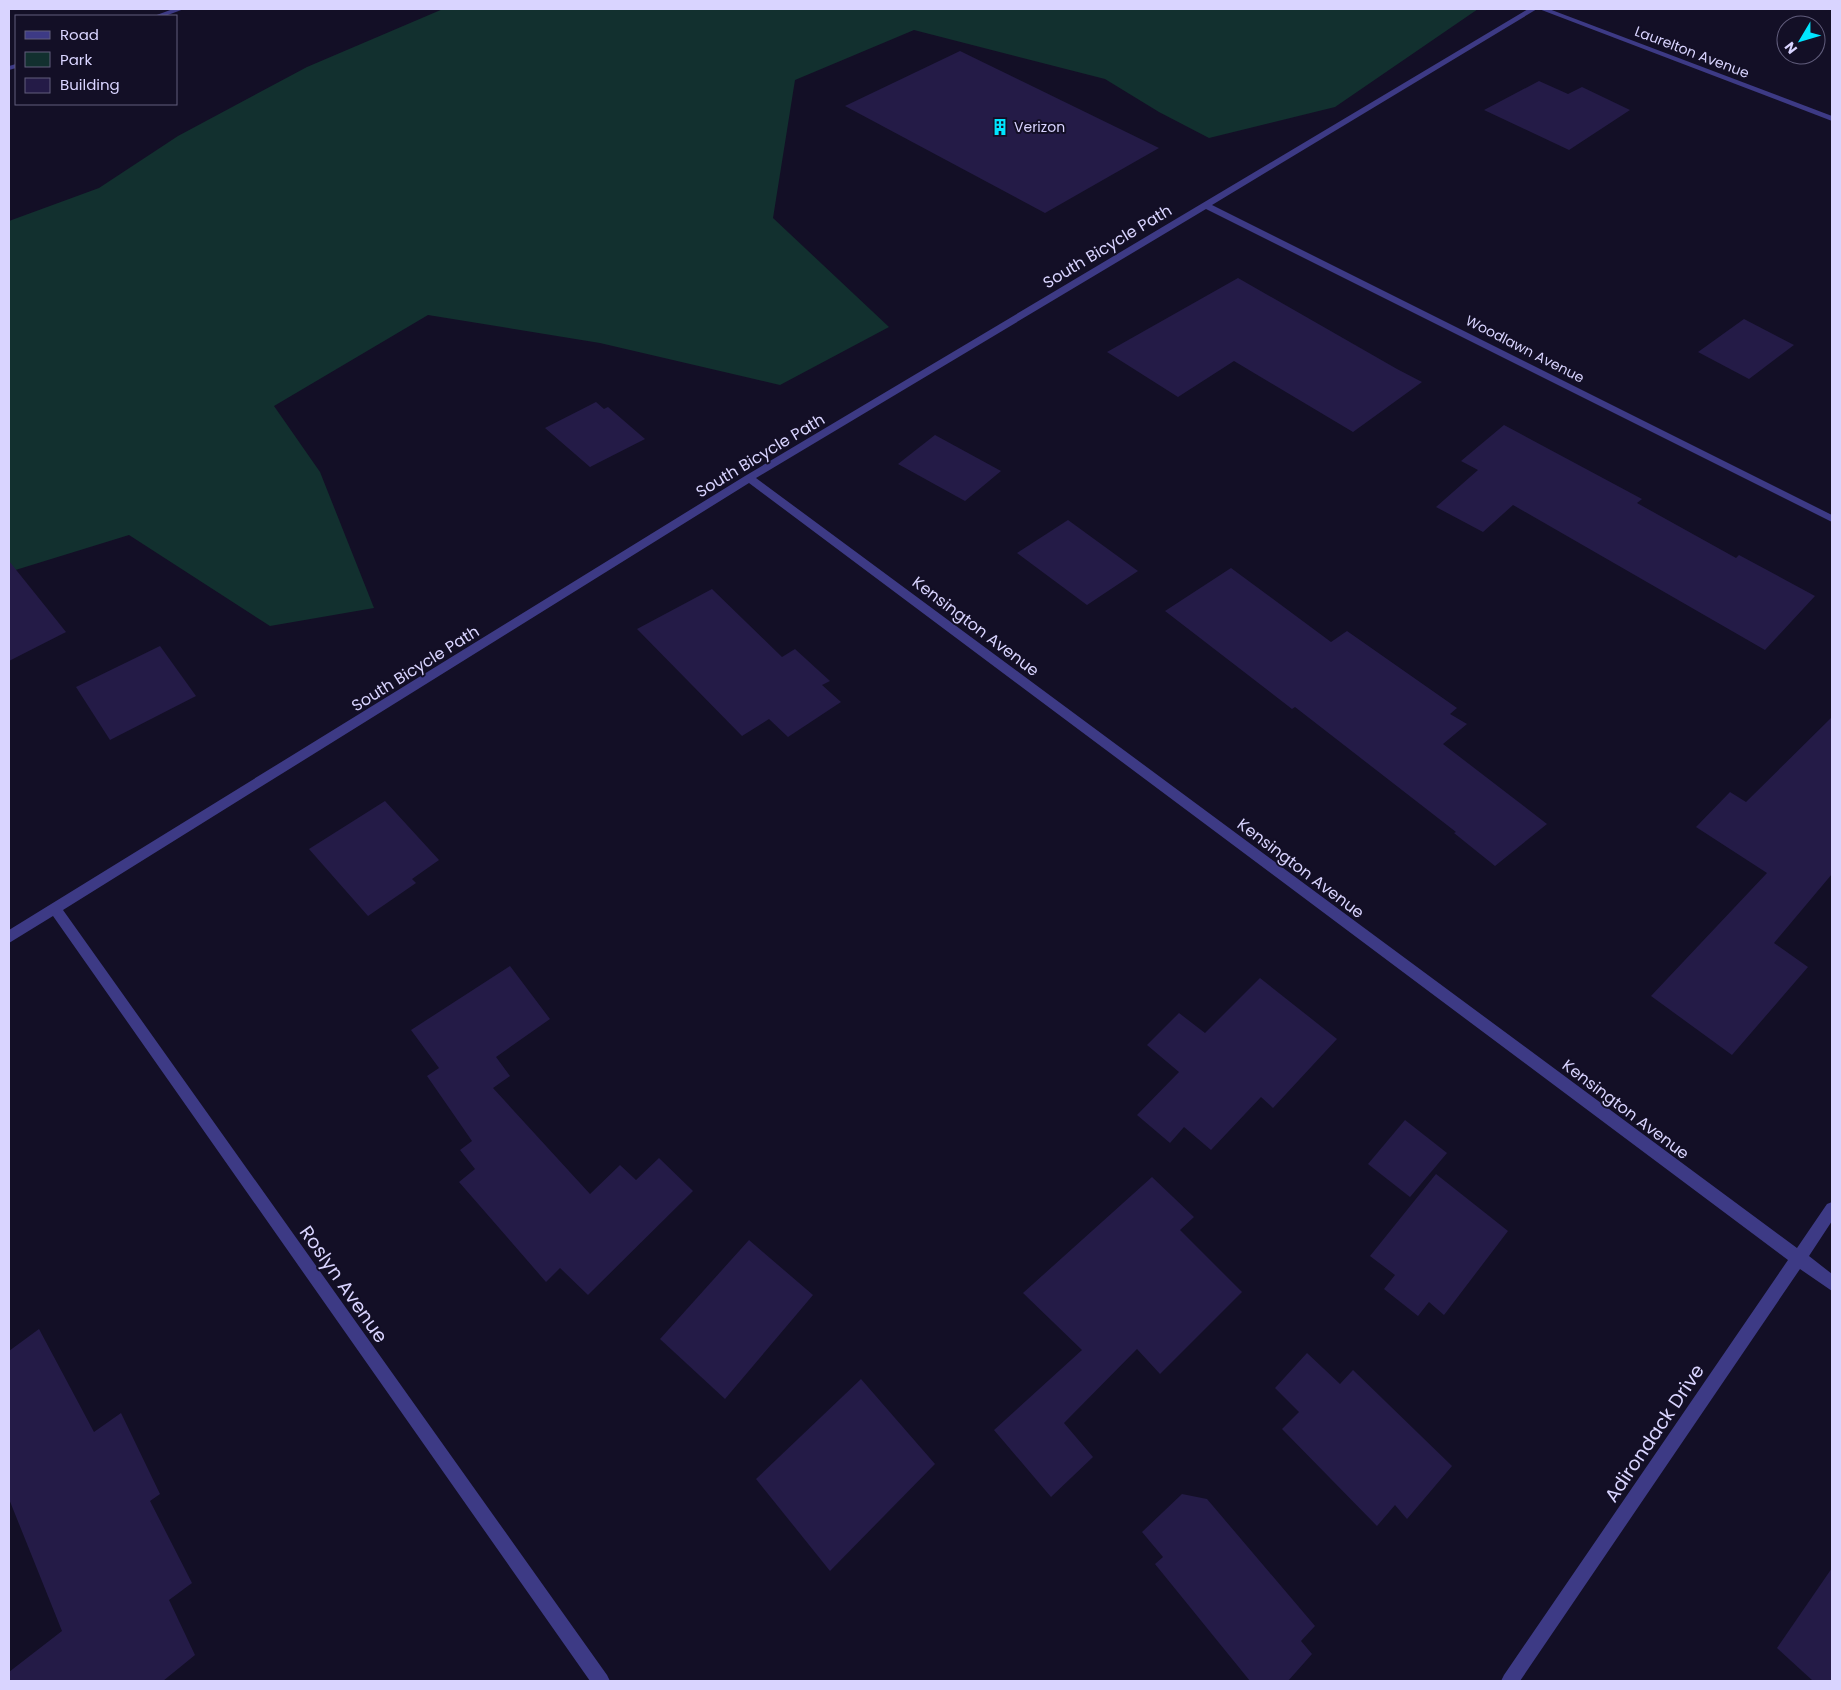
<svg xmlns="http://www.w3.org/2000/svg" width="1841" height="1690" font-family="Poppins,sans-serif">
<rect width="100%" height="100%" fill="#130f26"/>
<polygon fill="#12302f" points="443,9 1478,9 1335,107 1209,138 1159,112 1105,79 914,30 795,80 773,218 889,327 780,385 600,343 428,315 274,406 320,472 374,608 270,626 129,535 9,572 9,221 99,188 178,136 307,67"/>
<g fill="#241b47">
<polygon points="960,51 1159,148 1045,213 845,106"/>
<polygon points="1539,81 1568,94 1582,87 1630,110 1569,150 1484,110"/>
<polygon points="1238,278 1397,369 1422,382 1353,432 1234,361 1178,397 1107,352"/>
<polygon points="1744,319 1794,345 1749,379 1698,352"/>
<polygon points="596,402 604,409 608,407 645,439 590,467 545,428"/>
<polygon points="1504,425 1642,499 1637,503 1736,558 1739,555 1815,596 1765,650 1513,505 1483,532 1436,507 1478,470 1461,461"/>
<polygon points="935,435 1001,471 965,501 898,464"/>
<polygon points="1068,520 1138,571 1087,605 1017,553"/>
<polygon points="9,561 66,632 9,661"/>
<polygon points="1231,568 1331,642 1347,631 1457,708 1450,714 1467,724 1443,744 1547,824 1495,866 1454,833 1456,832 1295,707 1292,709 1165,611"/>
<polygon points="712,589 782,657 795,649 830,681 822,685 841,702 788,737 769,719 742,736 637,629"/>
<polygon points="160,646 196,696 110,740 76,687"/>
<polygon points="1832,717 1832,874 1774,943 1808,967 1732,1055 1651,996 1767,873 1696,827 1730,792 1746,802"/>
<polygon points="385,801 439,860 412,879 416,883 368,916 309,849"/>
<polygon points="510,966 550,1019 496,1057 510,1076 493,1088 590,1194 620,1165 636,1180 659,1158 693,1191 588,1295 560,1268 546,1282 459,1182 475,1169 460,1150 472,1141 427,1076 439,1068 411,1030"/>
<polygon points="1260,978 1337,1039 1273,1108 1261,1097 1211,1150 1184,1127 1170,1143 1137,1115 1179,1072 1147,1045 1179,1013 1205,1033"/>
<polygon points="1405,1120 1447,1153 1410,1197 1368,1164"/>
<polygon points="1436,1174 1508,1231 1444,1315 1429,1302 1418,1316 1384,1289 1395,1275 1370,1256"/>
<polygon points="1152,1177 1194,1217 1180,1230 1242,1292 1160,1374 1137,1349 1064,1423 1093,1457 1051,1497 994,1430 1082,1350 1023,1293"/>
<polygon points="749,1240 813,1295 725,1399 660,1339"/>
<polygon points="39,1329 94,1432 121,1413 160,1494 150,1501 192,1583 169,1600 195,1655 163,1681 9,1681 9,1672 62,1631 9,1499 9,1351"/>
<polygon points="1307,1353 1340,1384 1353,1370 1452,1466 1407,1519 1395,1505 1377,1526 1282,1429 1299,1412 1275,1388"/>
<polygon points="861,1379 935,1464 830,1571 756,1479"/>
<polygon points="1182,1494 1207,1499 1315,1626 1301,1641 1312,1654 1288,1681 1250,1681 1155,1564 1163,1557 1142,1532"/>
<polygon points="1832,1568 1832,1681 1813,1681 1777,1648"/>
</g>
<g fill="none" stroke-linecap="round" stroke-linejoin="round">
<g fill="#3d3a85" fill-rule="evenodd">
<polygon points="173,9 184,9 165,16 154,16"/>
<polygon points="1528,9 1537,9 1212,205 1832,515 1832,522 1206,209 756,478 1797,1248 1827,1204 1832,1202 1832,1221 1809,1256 1832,1274 1832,1291 1800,1269 1520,1681 1501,1681 1504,1675 1788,1260 749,483 63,910 607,1675 610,1681 590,1681 53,916 9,943 9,930 745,476"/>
<polygon points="1539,9 1549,9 1832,116 1832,121"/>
<polygon points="16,64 16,68 9,70 9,66"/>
</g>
</g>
<defs>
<g id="building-bare" transform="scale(1.35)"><path d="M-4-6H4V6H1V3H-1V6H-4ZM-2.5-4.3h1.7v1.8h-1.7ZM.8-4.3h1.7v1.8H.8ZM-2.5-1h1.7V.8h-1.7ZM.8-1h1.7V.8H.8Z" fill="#00e5ff" stroke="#130f26" stroke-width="2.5" paint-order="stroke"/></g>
</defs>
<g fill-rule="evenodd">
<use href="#building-bare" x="1000" y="127"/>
</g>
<g text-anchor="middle" stroke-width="4" stroke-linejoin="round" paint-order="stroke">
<g font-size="14" fill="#d9d4ff" stroke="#130f26">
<text transform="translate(1692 52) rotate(21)" y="5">Laurelton Avenue</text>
<text transform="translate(1525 349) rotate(27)" y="5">Woodlawn Avenue</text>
</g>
<g font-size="14" fill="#d9d4ff" stroke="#130f26" text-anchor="start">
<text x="1014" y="132">Verizon</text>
</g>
<g font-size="16" fill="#d9d4ff" stroke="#130f26">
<text transform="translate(1107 246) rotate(-31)" y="6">South Bicycle Path</text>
<text transform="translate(760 455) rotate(-31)" y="6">South Bicycle Path</text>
<text transform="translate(976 626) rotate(37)" y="6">Kensington Avenue</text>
<text transform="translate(415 668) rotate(-32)" y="6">South Bicycle Path</text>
<text transform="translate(1301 868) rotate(37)" y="6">Kensington Avenue</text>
<text transform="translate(1626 1109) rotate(37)" y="6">Kensington Avenue</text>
</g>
<g font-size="19" fill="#d9d4ff" stroke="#130f26">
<text transform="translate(344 1284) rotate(55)" y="7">Roslyn Avenue</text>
<text transform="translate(1654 1433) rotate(-56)" y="7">Adirondack Drive</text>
</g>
</g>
<rect width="1841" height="1690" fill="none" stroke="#d9d4ff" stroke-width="20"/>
<rect x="15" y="15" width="162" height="90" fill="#130f26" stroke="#625e7d"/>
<rect x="25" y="31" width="25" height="8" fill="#3d3a85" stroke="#625e7d"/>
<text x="60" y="40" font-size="15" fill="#d9d4ff">Road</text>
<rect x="25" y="52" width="25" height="15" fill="#12302f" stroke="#625e7d"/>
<text x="60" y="65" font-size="15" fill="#d9d4ff">Park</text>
<rect x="25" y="78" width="25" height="15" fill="#241b47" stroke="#625e7d"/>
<text x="60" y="90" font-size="15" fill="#d9d4ff">Building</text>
<g transform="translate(1801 40) rotate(232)"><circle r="24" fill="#130f26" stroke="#625e7d"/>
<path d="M0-4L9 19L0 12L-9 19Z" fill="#00e5ff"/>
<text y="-8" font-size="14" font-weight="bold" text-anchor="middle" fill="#d9d4ff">N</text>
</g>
</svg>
